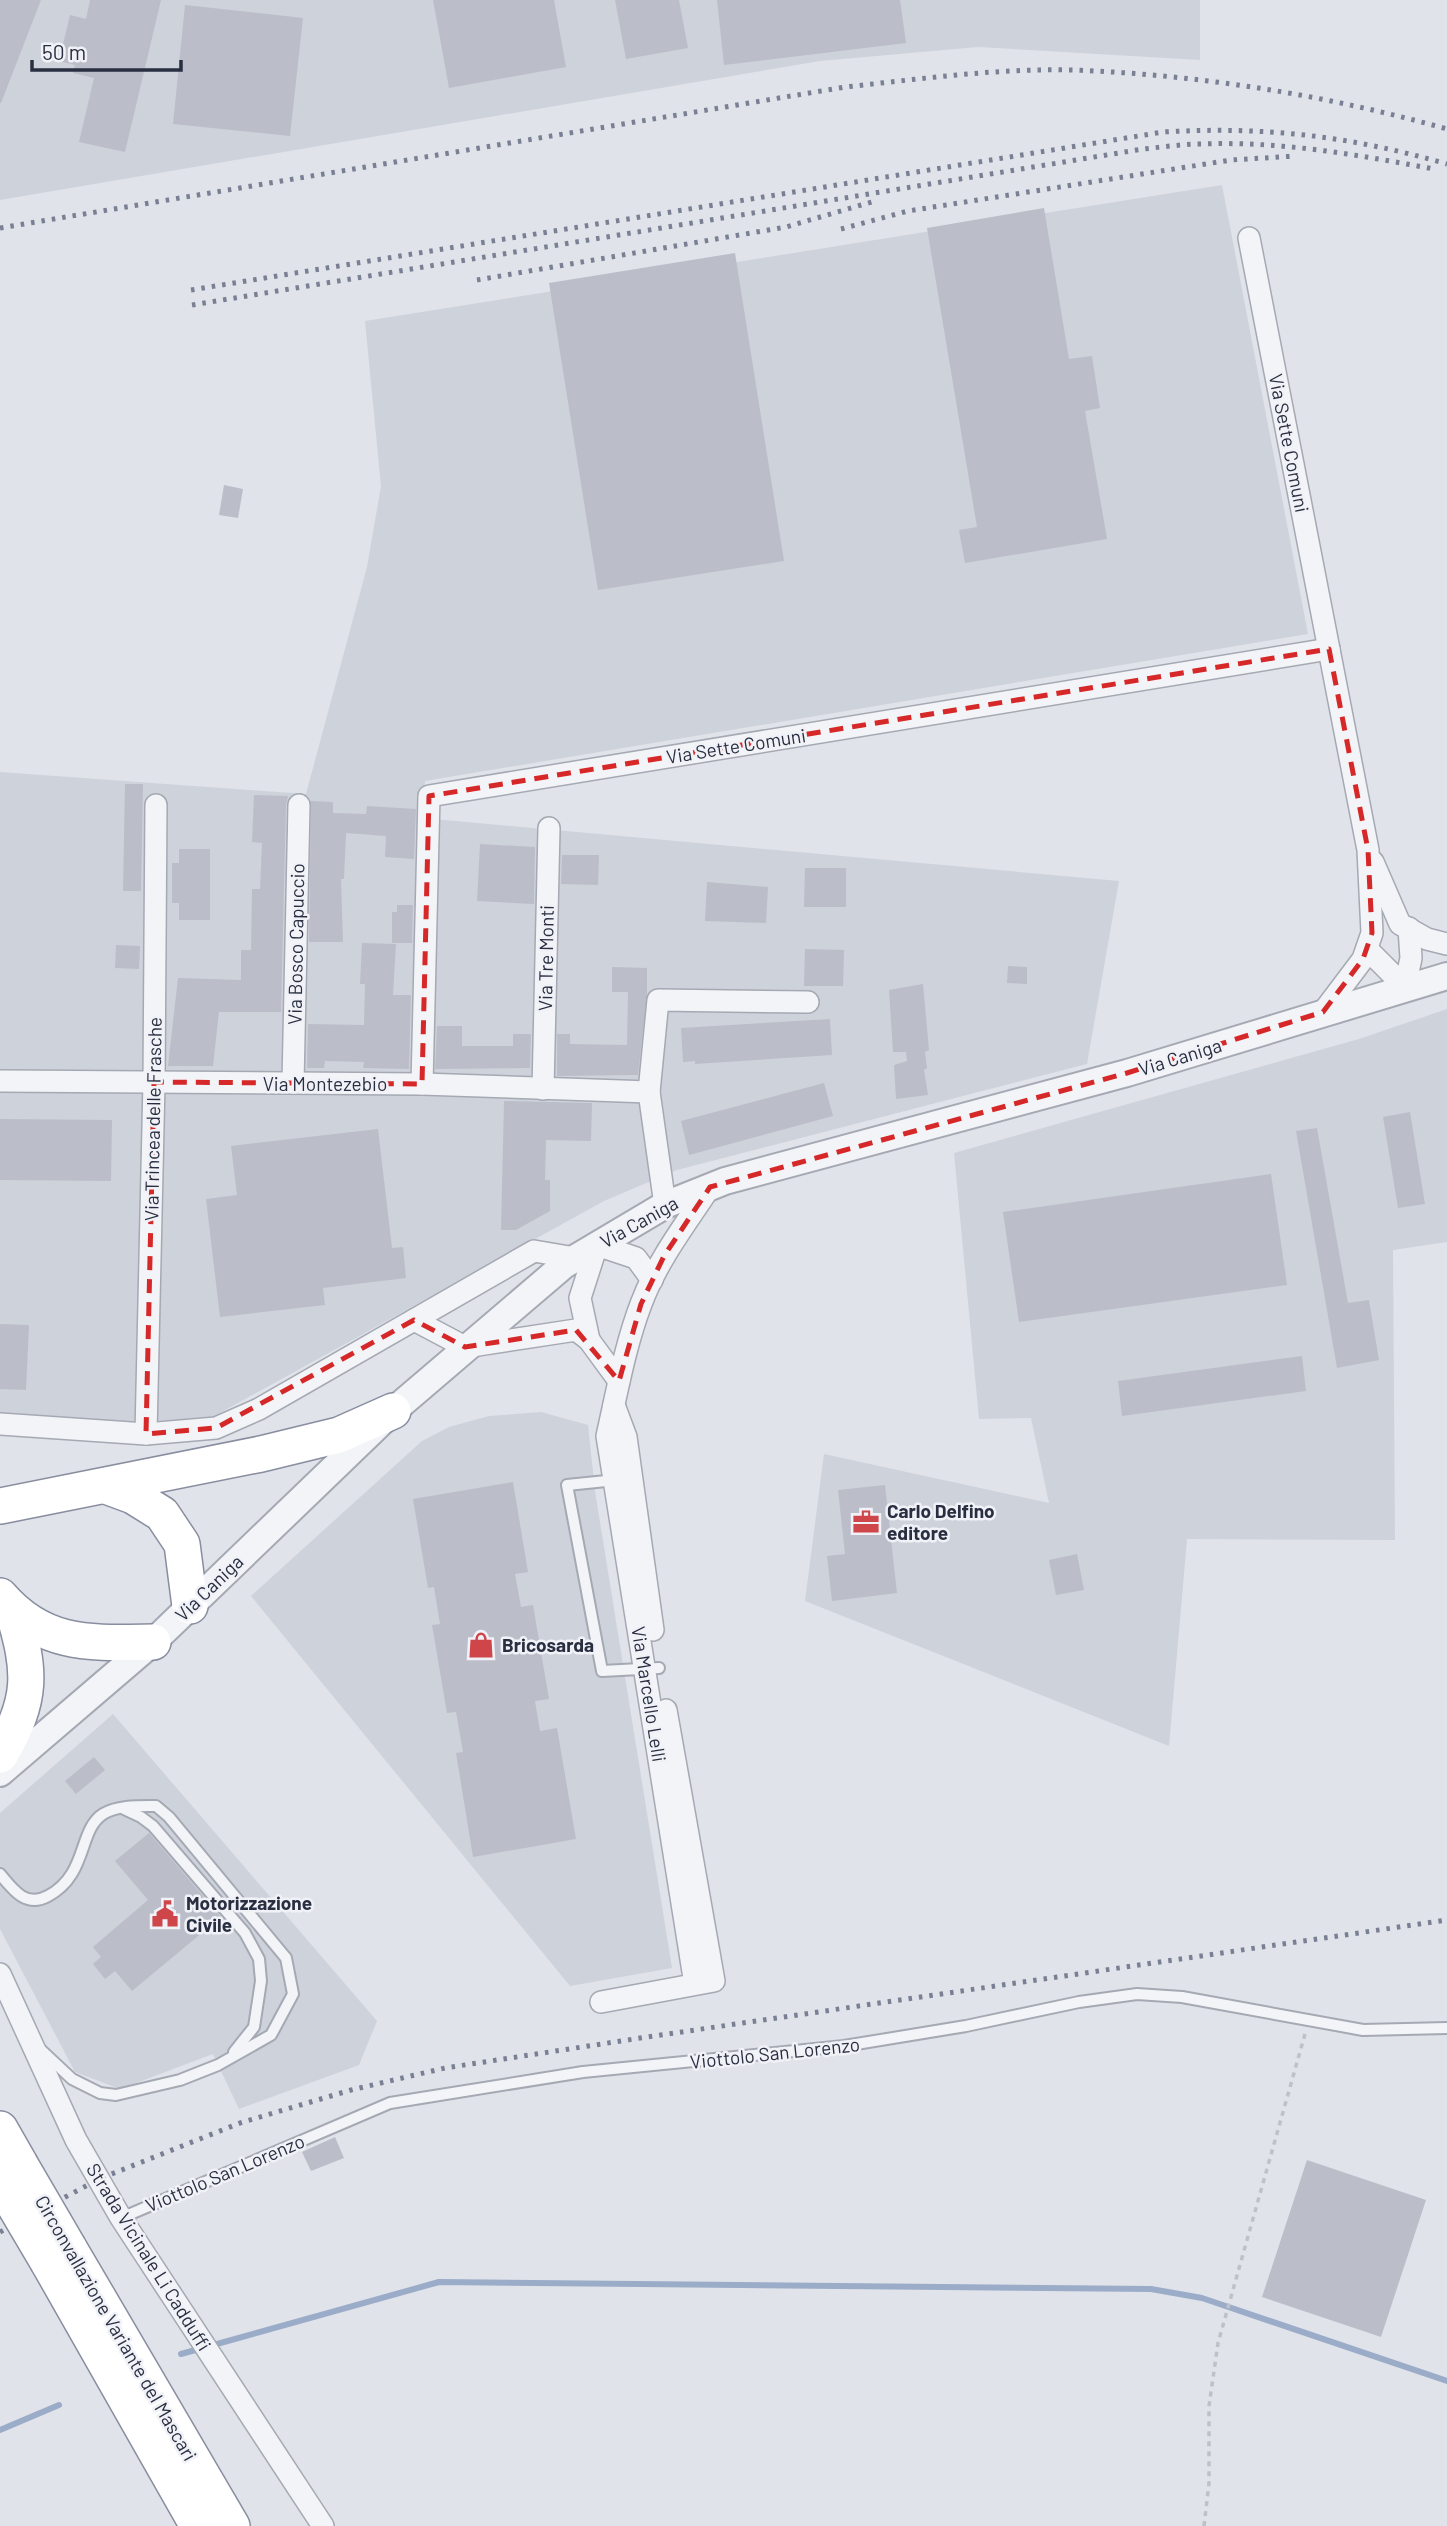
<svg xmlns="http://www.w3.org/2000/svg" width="1447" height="2526" font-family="Barlow,sans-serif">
<rect width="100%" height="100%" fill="#e0e3e9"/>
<g fill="#ced2db">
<polygon points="0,0 1200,0 1200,60 978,47 820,61 0,200"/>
<polygon points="1222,185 1308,634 425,781 422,818 1119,881 1087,1064 677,1170 604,1201 209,1419 128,1422 0,1414 0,772 306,794 367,567 381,486 365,321"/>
<polygon points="1447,1009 1447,1242 1393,1250 1395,1540 1187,1539 1169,1746 805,1601 824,1454 1049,1503 1031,1418 979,1419 954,1153 1359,1039"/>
<polygon points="541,1412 588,1425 595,1491 672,1968 570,1986 251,1596 422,1441 449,1427 489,1416"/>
<polygon points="113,1714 377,2021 359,2065 239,2109 213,2054 120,2089 75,2072 0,1929 0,1813"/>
</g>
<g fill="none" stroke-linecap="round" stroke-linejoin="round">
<g stroke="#9bacc9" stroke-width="6">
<polyline points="181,2354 439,2282 1151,2289 1202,2298 1447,2381"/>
<polyline points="0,2430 59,2405"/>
</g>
</g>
<g fill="#bbbec9">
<polygon points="0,0 41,0 1,103 0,103"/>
<polygon points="90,0 161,0 125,152 79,142 94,78 73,73 75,65 59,61 70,15 86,19"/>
<polygon points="433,0 554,0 566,67 449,88"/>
<polygon points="615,0 679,0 688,48 626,59"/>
<polygon points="717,0 900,0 906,43 724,65"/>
<polygon points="185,5 303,18 290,136 173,124"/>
<polygon points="1044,208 1069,359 1092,356 1100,408 1085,411 1107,539 965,563 959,530 977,527 927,228"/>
<polygon points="735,253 784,561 598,590 549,283"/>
<polygon points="224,485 243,489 238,518 219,515"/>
<polygon points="125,784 143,784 141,891 123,891"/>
<polygon points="254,795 288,796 286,805 281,1012 219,1012 213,1066 168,1066 178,978 241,980 241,950 251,950 252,889 260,889 262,843 252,842"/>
<polygon points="311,801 333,802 333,813 366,814 367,806 416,809 414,859 385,857 386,836 346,833 344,879 341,879 343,942 309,942"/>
<polygon points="480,844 535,847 534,904 477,901"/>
<polygon points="179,849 210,849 210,920 179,920 179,903 172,903 172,863 179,863"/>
<polygon points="562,855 599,855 598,885 561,884"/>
<polygon points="805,868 846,868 846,907 804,907"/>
<polygon points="707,882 768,887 766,923 705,921"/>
<polygon points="397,905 413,905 412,943 392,943 392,912 397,912"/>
<polygon points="362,943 396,944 393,995 411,995 409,1069 363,1068 364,1062 325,1061 324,1068 307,1068 308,1024 364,1025 365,984 360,984"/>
<polygon points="116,945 140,946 139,969 115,968"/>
<polygon points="805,949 844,950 843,986 804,986"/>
<polygon points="1008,966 1027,967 1027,984 1007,983"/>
<polygon points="612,967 647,968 647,994 638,1075 557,1076 557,1034 570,1034 570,1044 627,1045 628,992 612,992"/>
<polygon points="923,984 929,1050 925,1052 927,1068 924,1070 928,1095 896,1099 894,1065 907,1061 906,1052 893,1052 889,990"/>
<polygon points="830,1019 832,1055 695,1064 695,1061 683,1062 681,1028"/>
<polygon points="437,1026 462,1026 462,1046 513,1046 513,1034 531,1034 530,1068 435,1069"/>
<polygon points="824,1083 833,1116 689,1155 681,1121"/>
<polygon points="504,1101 592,1103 591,1141 546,1140 545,1180 550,1180 550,1211 516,1230 501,1230"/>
<polygon points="1410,1112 1425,1204 1398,1208 1383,1117"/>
<polygon points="0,1119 112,1120 111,1181 0,1180"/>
<polygon points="1317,1128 1348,1303 1369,1300 1379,1360 1337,1368 1296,1131"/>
<polygon points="378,1129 392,1248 403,1247 406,1278 323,1288 325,1305 220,1317 206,1199 237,1195 231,1146"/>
<polygon points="1271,1174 1287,1285 1019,1322 1003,1212"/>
<polygon points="0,1324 29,1325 26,1390 0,1389"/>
<polygon points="1302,1356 1306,1391 1122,1416 1118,1381"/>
<polygon points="513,1482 528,1572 515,1574 521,1607 533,1605 549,1699 535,1701 540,1731 557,1728 576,1839 473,1857 456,1753 463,1752 456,1712 447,1713 432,1625 440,1624 434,1587 428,1588 413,1499"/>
<polygon points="885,1485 897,1593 832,1601 827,1556 845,1554 838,1490"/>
<polygon points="1077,1554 1084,1590 1056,1595 1049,1560"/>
<polygon points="94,1757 105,1770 76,1794 65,1781"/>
<polygon points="149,1833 221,1917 132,1991 115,1971 105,1979 93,1964 101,1957 93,1947 148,1900 115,1861"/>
<polygon points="335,2137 344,2158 311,2171 302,2152"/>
<polygon points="1307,2160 1426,2200 1381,2337 1262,2297"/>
</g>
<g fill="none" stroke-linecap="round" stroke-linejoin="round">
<g stroke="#a5a9b3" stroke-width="14">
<g id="service">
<polyline points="616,1480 567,1485 602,1671 659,1668"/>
<polyline points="124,1809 141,1817 153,1826 245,1933 259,1959 261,1981 254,2027 234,2052"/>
<path d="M0 1874C13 1890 26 1908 48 1896 88 1875 78 1830 103 1814 118 1805 139 1806 156 1806L169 1817 286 1958 293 1994 271 2035 218 2065 180 2080 116 2095 100 2093 72 2079 41 2050"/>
<polyline points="121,2218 390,2103 583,2072 844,2046 966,2026 1079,2002 1137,1994 1182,1997 1363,2030 1447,2028"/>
</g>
</g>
<g stroke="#a5a9b3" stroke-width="24">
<g id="minor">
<polyline points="1249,238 1368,850 1372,933 1363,959 1323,1012"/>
<polyline points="1373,862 1400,924 1427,939 1447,944"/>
<polyline points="1367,949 1405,987 1411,958 1409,928"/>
<polyline points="0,1081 422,1084 649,1092 665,1205"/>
<polyline points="293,1083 299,805"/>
<polyline points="422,1084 429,796 1329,649"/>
<polyline points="543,1089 549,828"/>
<polyline points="649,1092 658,1000 808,1002"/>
<polyline points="414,1320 465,1347 576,1330 589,1340 619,1381"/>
<polyline points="589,1340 580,1298 597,1245 636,1258 652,1280"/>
<polyline points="614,1405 626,1437 653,1630"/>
<polyline points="0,1424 146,1434 216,1428 259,1409 534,1251 575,1258"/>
<polyline points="146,1434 154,1082 156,805"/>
<polyline points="0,1974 76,2140 121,2218 323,2526"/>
<path d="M695 1984 607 1436C617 1392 625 1346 641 1304 657 1261 685 1225 710 1187"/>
<polyline points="601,2002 714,1981 666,1710"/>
</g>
</g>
<g stroke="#a5a9b3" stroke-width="30">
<polyline id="tertiary" points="0,1773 153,1642 393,1411 564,1265 665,1205 725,1181 1127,1073 1447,976"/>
</g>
<g stroke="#888ea0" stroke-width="38">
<g id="trunk">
<polyline points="106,1486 133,1496 162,1514 182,1544 190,1606"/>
<polyline points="0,1506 261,1454 339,1435 393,1411"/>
<path d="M0 1596C44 1647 91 1643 153 1642"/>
<path d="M0 1755C33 1699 31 1671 13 1611"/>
<polyline points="0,2129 20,2164"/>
<polyline points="69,2248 232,2526"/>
<polyline points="48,2262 198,2526"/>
</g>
</g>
<polyline stroke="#bec1c8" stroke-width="3.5" stroke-dasharray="5 5" stroke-linecap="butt" points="1204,2526 1209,2483 1209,2406 1218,2343 1305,2034"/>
<use href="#service" stroke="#f3f4f7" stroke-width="10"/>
<use href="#minor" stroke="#f3f4f7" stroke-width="21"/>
<use href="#tertiary" stroke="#f3f4f7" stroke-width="26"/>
<use href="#trunk" stroke="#fff" stroke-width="35"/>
<g stroke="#7a8093" stroke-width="5" stroke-dasharray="3.5 7" stroke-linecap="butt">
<path d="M0 228 845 87C921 79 998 68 1074 70 1200 75 1326 95 1447 129"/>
<polyline points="841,229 908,211 1231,160 1296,156"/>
<polyline points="477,280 786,227 875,201"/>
<path d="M191 290 1163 132C1264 126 1350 136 1447 164"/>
<path d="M192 305 1143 149C1163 147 1183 144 1203 144 1281 141 1358 155 1434 169"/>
<polyline points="0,2232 99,2179 240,2123 351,2090 445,2068 647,2037 1447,1920"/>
</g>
<g stroke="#888ea0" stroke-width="38" stroke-linecap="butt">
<g id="trunk-bridge">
<polyline points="20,2164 69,2248"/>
<polyline points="0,2181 48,2262"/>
</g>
</g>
<use href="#trunk-bridge" stroke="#fff" stroke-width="35"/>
</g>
<path fill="none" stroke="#d62828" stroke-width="5" stroke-dasharray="14 9" stroke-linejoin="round" d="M1329 649 1368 850 1372 933 1363 959 1323 1012 1127 1073 710 1187 664 1256 641 1304 619 1381 576 1330 465 1347 414 1320 216 1428 146 1434 154 1082 422 1084 429 796Z"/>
<defs>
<g id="office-bare" transform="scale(2.1)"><path d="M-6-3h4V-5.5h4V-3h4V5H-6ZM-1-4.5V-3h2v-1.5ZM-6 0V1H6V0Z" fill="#ce464a" stroke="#f0f2f7" stroke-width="2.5" paint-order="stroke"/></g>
<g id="shop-bare" transform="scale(2.1)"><path d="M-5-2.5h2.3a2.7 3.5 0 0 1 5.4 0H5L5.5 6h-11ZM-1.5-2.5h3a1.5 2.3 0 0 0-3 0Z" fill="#ce464a" stroke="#f0f2f7" stroke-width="2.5" paint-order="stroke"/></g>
<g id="civic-bare" transform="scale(2.1)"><path d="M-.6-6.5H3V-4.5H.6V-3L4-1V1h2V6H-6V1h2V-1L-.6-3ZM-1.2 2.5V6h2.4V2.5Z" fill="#ce464a" stroke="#f0f2f7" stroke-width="2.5" paint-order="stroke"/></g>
</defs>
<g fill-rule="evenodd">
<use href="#office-bare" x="866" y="1522"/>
<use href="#shop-bare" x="481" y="1645"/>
<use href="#civic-bare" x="165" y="1914"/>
</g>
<g text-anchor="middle" stroke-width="5" stroke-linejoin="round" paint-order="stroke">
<g font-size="19" fill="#292f41" stroke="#f0f2f7">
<text transform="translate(1289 443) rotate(79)" y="7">Via Sette Comuni</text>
<text transform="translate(736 746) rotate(-9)" y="7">Via Sette Comuni</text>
<text transform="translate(296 944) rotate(-89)" y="7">Via Bosco Capuccio</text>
<text transform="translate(546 958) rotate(-89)" y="7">Via Tre Monti</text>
<text transform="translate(1180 1057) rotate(-17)" y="7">Via Caniga</text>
<text x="325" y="1091">Via Montezebio</text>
<text transform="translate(153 1119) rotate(-89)" y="7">Via Trincea delle Frasche</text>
<text transform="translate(639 1222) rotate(-29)" y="7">Via Caniga</text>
<text transform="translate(209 1588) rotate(-44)" y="7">Via Caniga</text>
<text transform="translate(649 1694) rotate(81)" y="7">Via Marcello Lelli</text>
<text transform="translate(775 2053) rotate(-6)" y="7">Viottolo San Lorenzo</text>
<text transform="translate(225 2173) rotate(-23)" y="7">Viottolo San Lorenzo</text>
<text transform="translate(149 2257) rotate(58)" y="7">Strada Vicinale Li Cadduffi</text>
<text transform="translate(116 2328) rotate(60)" y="7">Circonvallazione Variante del Mascari</text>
</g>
<g font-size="19" font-weight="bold" fill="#292f41" stroke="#f0f2f7" text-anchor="start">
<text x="887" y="1518">Carlo Delfino<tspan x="887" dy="22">editore</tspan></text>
<text x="502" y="1652">Bricosarda</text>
<text x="186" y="1910">Motorizzazione<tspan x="186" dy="22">Civile</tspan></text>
</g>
</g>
<path d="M32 60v10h149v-10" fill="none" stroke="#292f41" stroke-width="3.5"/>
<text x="42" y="60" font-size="21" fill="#292f41" stroke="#f0f2f7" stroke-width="5" paint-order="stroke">50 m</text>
</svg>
